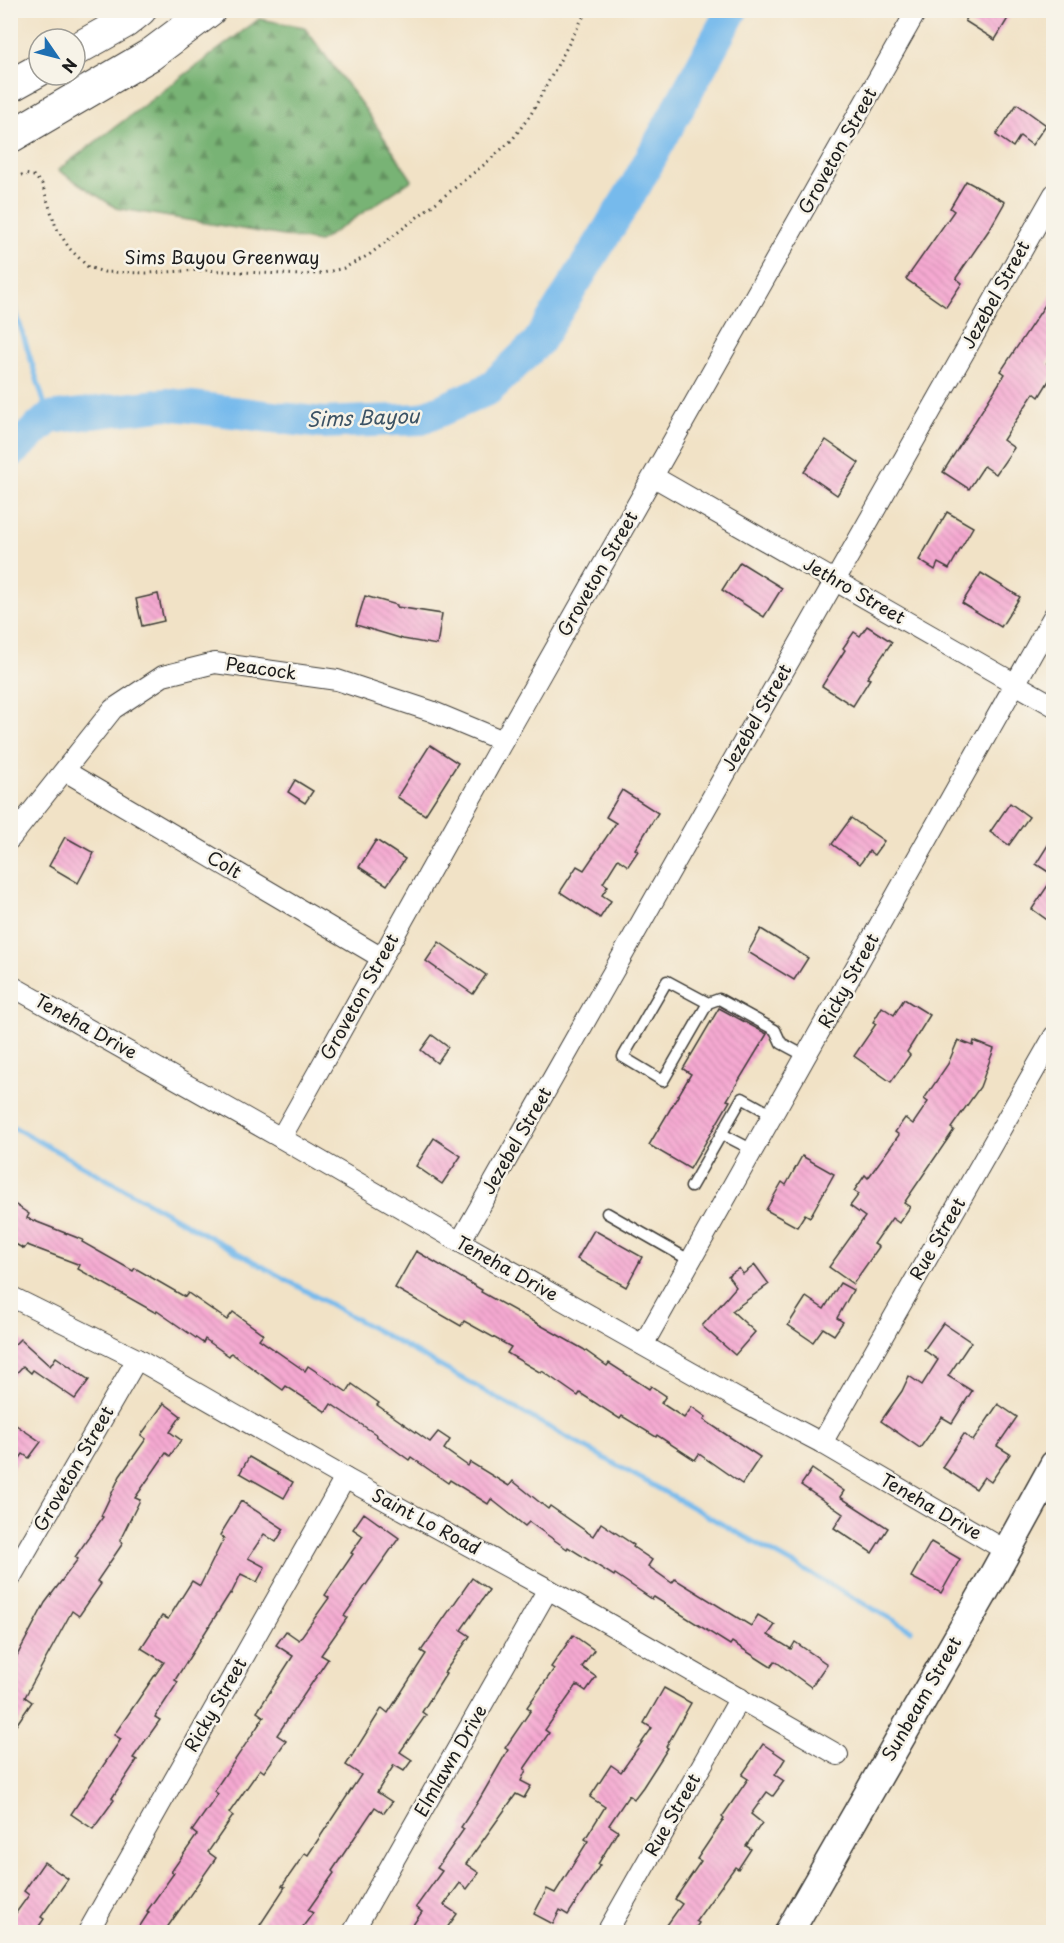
<svg xmlns="http://www.w3.org/2000/svg" width="1064" height="1943" font-family="'Playpen Sans',sans-serif">
<defs>
<pattern id="forest-firs" width="22" height="20" patternUnits="userSpaceOnUse" patternTransform="scale(1.5)"><rect width="22" height="20" fill="#78b374"/><path d="M5 1l3.5 6h-7zM16 11l3.5 6h-7z" fill="#62915e"/></pattern>
<pattern id="building-back-hatch" width="6" height="6" patternUnits="userSpaceOnUse" patternTransform="scale(1.5)"><rect width="6" height="6" fill="#f5a9d1"/><path d="M-1 5l2 2M0 0l6 6M5-1l2 2" fill="none" stroke="#d191b3"/></pattern>
</defs>
<rect width="100%" height="100%" fill="#f7f3e8"/>
<filter id="ink" filterUnits="userSpaceOnUse"><feTurbulence type="fractalNoise" baseFrequency=".0167" numOctaves="2"/><feDisplacementMap in="SourceGraphic" scale="12" xChannelSelector="R" yChannelSelector="G"/><feConvolveMatrix kernelMatrix="1 2 1 2 8 2 1 2 1" color-interpolation-filters="sRGB"/></filter>
<filter id="wash" filterUnits="userSpaceOnUse"><feTurbulence type="fractalNoise" baseFrequency=".008" numOctaves="4" result="noise"/><feDisplacementMap in="SourceGraphic" scale="24" xChannelSelector="R" yChannelSelector="G"/><feGaussianBlur stdDeviation="1.35" result="paint"/><feColorMatrix in="noise" values="0 0 0 0 0 0 0 0 0 0 0 0 0 0 0 0 0 1.4 0 .05"/><feComposite in="paint" operator="in"/></filter>
<g filter="url(#wash)">
<rect width="100%" height="100%" fill="#f1e2c6"/>
<polygon fill="url(#forest-firs)" stroke="#4a6848" stroke-width="1.5" points="259,19 304,27 365,109 412,180 319,242 116,208 58,170"/>
<g fill="none" stroke-linecap="round" stroke-linejoin="round">
<g stroke="#76baec" stroke-width="5">
<polyline points="10,293 49,418"/>
<polyline points="10,1125 911,1630"/>
</g>
<polyline stroke="#76baec" stroke-width="32" points="10,453 49,418 167,404 322,423 421,419 489,389 538,342 636,185 732,10"/>
</g>
<g id="blocks">
<g fill="url(#building-back-hatch)">
<polygon points="972,10 1013,10 995,40 965,21"/>
<polygon points="1017,104 1046,125 1032,145 1020,136 1013,147 996,135"/>
<polygon points="966,181 1005,202 989,230 956,278 962,283 946,307 906,279 954,211 950,208"/>
<polygon points="1053,293 1053,354 1047,363 1053,367 1053,374 1039,397 1034,393 1003,440 1014,448 996,474 984,466 969,489 943,472 1005,374 1001,371"/>
<polygon points="826,440 859,463 837,495 804,472"/>
<polygon points="947,512 973,527 949,569 938,563 935,570 919,560"/>
<polygon points="740,562 782,588 764,617 722,590"/>
<polygon points="981,573 1020,597 1001,627 962,603"/>
<polygon points="158,594 164,621 142,626 136,599"/>
<polygon points="365,596 397,605 397,607 442,614 437,645 403,639 356,625"/>
<polygon points="867,626 892,642 867,678 870,679 853,706 822,686 845,650 843,648 854,632 860,636"/>
<polygon points="430,745 458,763 425,815 397,797"/>
<polygon points="295,780 313,791 305,803 288,792"/>
<polygon points="622,790 658,813 635,849 638,851 628,866 618,859 603,883 608,886 602,895 611,901 600,918 560,892 577,866 584,870 616,823 606,817"/>
<polygon points="1010,803 1029,817 1009,845 990,832"/>
<polygon points="851,818 884,841 874,855 869,851 860,864 832,844"/>
<polygon points="65,837 94,853 78,883 49,866"/>
<polygon points="1053,837 1053,875 1036,864"/>
<polygon points="376,840 405,859 387,885 359,867"/>
<polygon points="1053,878 1053,924 1032,909"/>
<polygon points="761,929 808,958 794,980 748,952"/>
<polygon points="439,942 486,975 473,994 426,961"/>
<polygon points="904,999 930,1015 907,1052 910,1055 891,1082 854,1056 876,1024 873,1022 882,1007 894,1015"/>
<polygon points="719,1008 767,1034 727,1100 730,1101 690,1169 649,1145 691,1074 683,1069"/>
<polygon points="432,1035 448,1047 437,1063 421,1050"/>
<polygon points="958,1040 973,1046 974,1041 994,1049 980,1087 951,1128 954,1130 904,1203 910,1207 899,1223 892,1218 874,1244 879,1247 853,1284 829,1267 865,1217 850,1206 859,1194 854,1191 865,1175 868,1178 899,1135 895,1132 905,1118 913,1124 928,1102 924,1099 948,1064"/>
<polygon points="434,1138 461,1156 442,1184 416,1166"/>
<polygon points="802,1156 834,1174 810,1217 805,1214 797,1227 766,1210 782,1182 786,1185"/>
<polygon points="10,1201 29,1214 27,1218 83,1240 82,1242 133,1271 135,1268 185,1297 188,1293 227,1320 233,1312 263,1334 259,1339 305,1371 308,1366 347,1392 352,1384 379,1403 377,1405 430,1442 438,1432 450,1440 444,1449 468,1466 470,1462 509,1486 513,1481 548,1509 550,1506 593,1536 601,1523 634,1545 633,1547 652,1560 648,1566 672,1583 675,1579 751,1626 758,1615 775,1625 768,1635 791,1649 795,1642 827,1664 811,1687 775,1661 771,1667 732,1642 730,1645 654,1597 652,1599 615,1574 614,1576 568,1547 567,1549 529,1522 525,1526 491,1499 488,1504 450,1480 448,1483 411,1457 409,1460 376,1436 377,1435 331,1404 326,1412 286,1386 283,1390 231,1353 229,1356 205,1339 203,1343 157,1311 156,1313 78,1269 80,1265 27,1245 24,1249 10,1241"/>
<polygon points="594,1230 642,1257 626,1287 577,1259"/>
<polygon points="416,1251 482,1290 481,1292 583,1349 607,1366 609,1363 649,1389 651,1386 666,1396 661,1403 684,1418 692,1407 706,1417 704,1420 760,1457 742,1484 699,1454 695,1460 657,1435 656,1437 622,1416 620,1419 580,1393 578,1396 542,1371 541,1373 507,1353 511,1347 464,1321 461,1326 395,1288"/>
<polygon points="755,1265 769,1284 732,1311 755,1332 735,1355 702,1326 736,1287 728,1276 739,1268 743,1274"/>
<polygon points="840,1283 853,1290 837,1318 843,1322 834,1335 823,1328 813,1342 788,1325 806,1297 824,1309"/>
<polygon points="943,1323 971,1342 948,1376 972,1391 952,1423 942,1417 920,1448 881,1421 902,1391 909,1376 922,1385 938,1360 924,1350"/>
<polygon points="20,1339 50,1366 56,1357 89,1380 75,1399 33,1370 31,1373 23,1366 10,1380 10,1349"/>
<polygon points="164,1403 181,1416 170,1432 181,1440 170,1456 166,1453 135,1498 140,1500 120,1540 123,1543 97,1581 101,1584 79,1616 72,1611 25,1697 32,1702 10,1734 10,1669 45,1603 78,1559 75,1557 103,1517 101,1516 120,1476 146,1439 141,1435"/>
<polygon points="998,1404 1017,1417 997,1446 1010,1454 991,1482 984,1477 976,1489 942,1467 964,1434 973,1441"/>
<polygon points="16,1425 41,1442 29,1458 23,1454 10,1472 10,1433"/>
<polygon points="249,1457 293,1482 284,1498 240,1473"/>
<polygon points="812,1469 844,1491 840,1497 888,1528 872,1553 834,1528 843,1514 801,1485"/>
<polygon points="241,1501 284,1529 276,1542 264,1534 248,1558 265,1567 257,1582 241,1574 231,1594 230,1593 175,1680 178,1682 155,1717 160,1720 133,1758 137,1760 112,1798 114,1800 93,1829 71,1814 121,1739 114,1735 164,1662 141,1648 162,1616 168,1619 192,1581 200,1586 224,1538 220,1535"/>
<polygon points="364,1513 399,1538 344,1616 347,1618 321,1655 328,1659 277,1735 286,1741 264,1772 260,1769 229,1813 233,1816 208,1852 216,1858 164,1932 136,1932 149,1912 147,1911 174,1873 171,1872 197,1835 192,1831 218,1794 214,1791 264,1717 257,1712 293,1656 276,1645 286,1631 299,1640 329,1598 325,1595 353,1554 351,1553 363,1536 353,1529"/>
<polygon points="931,1542 960,1559 941,1593 911,1577"/>
<polygon points="472,1578 489,1590 461,1630 470,1636 444,1673 446,1674 422,1712 426,1715 400,1752 412,1760 404,1771 394,1765 377,1792 392,1802 384,1813 375,1807 332,1871 334,1873 308,1910 313,1913 299,1932 272,1932 260,1925 285,1887 282,1886 305,1853 308,1855 361,1775 346,1765 382,1708 388,1713 426,1654 421,1651"/>
<polygon points="573,1635 594,1650 582,1667 596,1677 586,1691 577,1685 545,1730 549,1733 524,1769 526,1770 521,1781 531,1786 524,1798 516,1794 466,1864 479,1873 467,1889 460,1883 444,1905 457,1914 444,1932 408,1932 422,1912 416,1907 442,1871 437,1868 464,1829 461,1827 479,1800 508,1750 505,1748 531,1710 527,1707 554,1669 551,1667"/>
<polygon points="664,1688 691,1703 666,1747 668,1748 643,1787 634,1799 629,1795 609,1825 618,1831 598,1864 600,1865 568,1915 560,1910 553,1924 534,1914 547,1889 555,1893 588,1841 585,1839 605,1807 590,1797 611,1765 621,1772 652,1728 644,1723"/>
<polygon points="763,1744 785,1759 775,1775 784,1781 773,1796 767,1792 751,1814 762,1823 746,1846 751,1849 738,1869 735,1867 696,1921 699,1923 693,1932 662,1932 682,1904 675,1899 701,1861 697,1859 724,1819 722,1817 748,1779 742,1775"/>
<polygon points="44,1862 68,1879 41,1917 44,1919 35,1932 10,1932 10,1921 29,1895 24,1891"/>
</g>
</g>
</g>
<g filter="url(#ink)">
<use href="#blocks" fill-opacity="0" stroke="#3c3a36" stroke-width="1.5"/>
<g fill="none" stroke-linecap="round" stroke-linejoin="round">
<g stroke="#3c3a36" stroke-width="13">
<g id="lane">
<polyline points="708,1003 663,1081 623,1057 667,981 708,1003 719,999 775,1030 781,1043 807,1057"/>
<polyline points="722,1134 753,1150"/>
<polyline points="691,1187 742,1098 773,1115"/>
<polyline points="607,1213 691,1261"/>
</g>
</g>
<g stroke="#3c3a36" stroke-width="22">
<g id="street">
<polyline points="654,477 1054,706"/>
<polyline points="65,771 382,958"/>
<polyline points="10,839 113,709 163,676 215,663 337,680 431,711 503,741"/>
<polyline points="10,985 281,1138 460,1242 738,1399 822,1443 1005,1550"/>
<polyline points="281,1138 503,741 917,10"/>
<polyline points="460,1242 1054,194"/>
<polyline points="10,1296 137,1359 345,1478 548,1589 838,1755"/>
<polyline points="643,1345 1054,615"/>
<polyline points="822,1443 1054,1036"/>
<polyline points="10,1579 137,1359"/>
<polyline points="88,1932 345,1478"/>
<polyline points="353,1932 548,1589"/>
<polyline points="607,1932 740,1698"/>
</g>
</g>
<g stroke="#3c3a36" stroke-width="31">
<polyline id="secondary" points="789,1932 983,1594 1054,1465"/>
</g>
<g stroke="#3c3a36" stroke-width="34">
<g id="primary">
<polyline points="75,50 125,22 140,10"/>
<polyline points="10,86 39,70"/>
<polyline points="10,137 150,55 210,10"/>
</g>
</g>
<polyline stroke="#3c3a36" stroke-width="3" stroke-dasharray="1.5 4.5" stroke-linecap="butt" points="10,180 24,174 34,176 42,184 56,227 69,248 88,267 104,272 147,273 204,270 302,275 323,273 344,268 369,255 485,164 512,140 531,114 587,10"/>
<use href="#lane" stroke="#fff" stroke-width="10"/>
<use href="#street" stroke="#fff" stroke-width="20"/>
<use href="#secondary" stroke="#fff" stroke-width="28"/>
<use href="#primary" stroke="#fff" stroke-width="32"/>
</g>
</g>
<g text-anchor="middle" stroke-width="5" stroke-linejoin="round" paint-order="stroke">
<g font-size="18" fill="#1c1c1c" stroke="#f7f3e8">
<text transform="translate(838 151) rotate(-61)" y="6">Groveton Street</text>
<text x="222" y="264">Sims Bayou Greenway</text>
<text transform="translate(996 295) rotate(-61)" y="6">Jezebel Street</text>
<text transform="translate(598 574) rotate(-60)" y="6">Groveton Street</text>
<text transform="translate(854 591) rotate(30)" y="6">Jethro Street</text>
<text transform="translate(261 669) rotate(8)" y="6">Peacock</text>
<text transform="translate(757 718) rotate(-60)" y="6">Jezebel Street</text>
<text transform="translate(224 865) rotate(31)" y="6">Colt</text>
<text transform="translate(849 981) rotate(-61)" y="6">Ricky Street</text>
<text transform="translate(360 997) rotate(-61)" y="6">Groveton Street</text>
<text transform="translate(86 1027) rotate(29)" y="6">Teneha Drive</text>
<text transform="translate(517 1141) rotate(-60)" y="6">Jezebel Street</text>
<text transform="translate(938 1239) rotate(-60)" y="6">Rue Street</text>
<text transform="translate(507 1269) rotate(29)" y="6">Teneha Drive</text>
<text transform="translate(74 1469) rotate(-60)" y="6">Groveton Street</text>
<text transform="translate(931 1507) rotate(30)" y="6">Teneha Drive</text>
<text transform="translate(426 1522) rotate(28)" y="6">Saint Lo Road</text>
<text transform="translate(922 1699) rotate(-60)" y="6">Sunbeam Street</text>
<text transform="translate(216 1705) rotate(-60)" y="6">Ricky Street</text>
<text transform="translate(451 1761) rotate(-60)" y="6">Elmlawn Drive</text>
<text transform="translate(673 1815) rotate(-60)" y="6">Rue Street</text>
</g>
<g font-size="20" font-style="italic" fill="#3c5365" stroke="#f7f3e8">
<text transform="translate(363 418) rotate(-2)" y="7">Sims Bayou</text>
</g>
</g>
<rect width="1064" height="1943" fill="none" stroke="#f7f3e8" stroke-width="36"/>
<g transform="translate(57 57) rotate(125)"><circle r="28" fill="#f7f3e8" stroke="#9f9d96" stroke-width="1.5"/>
<path d="M0-4.5L10 22L0 15L-10 22Z" fill="#1f6fb2"/>
<text y="-9" font-size="16" font-weight="bold" text-anchor="middle" fill="#1c1c1c">N</text>
</g>
</svg>
